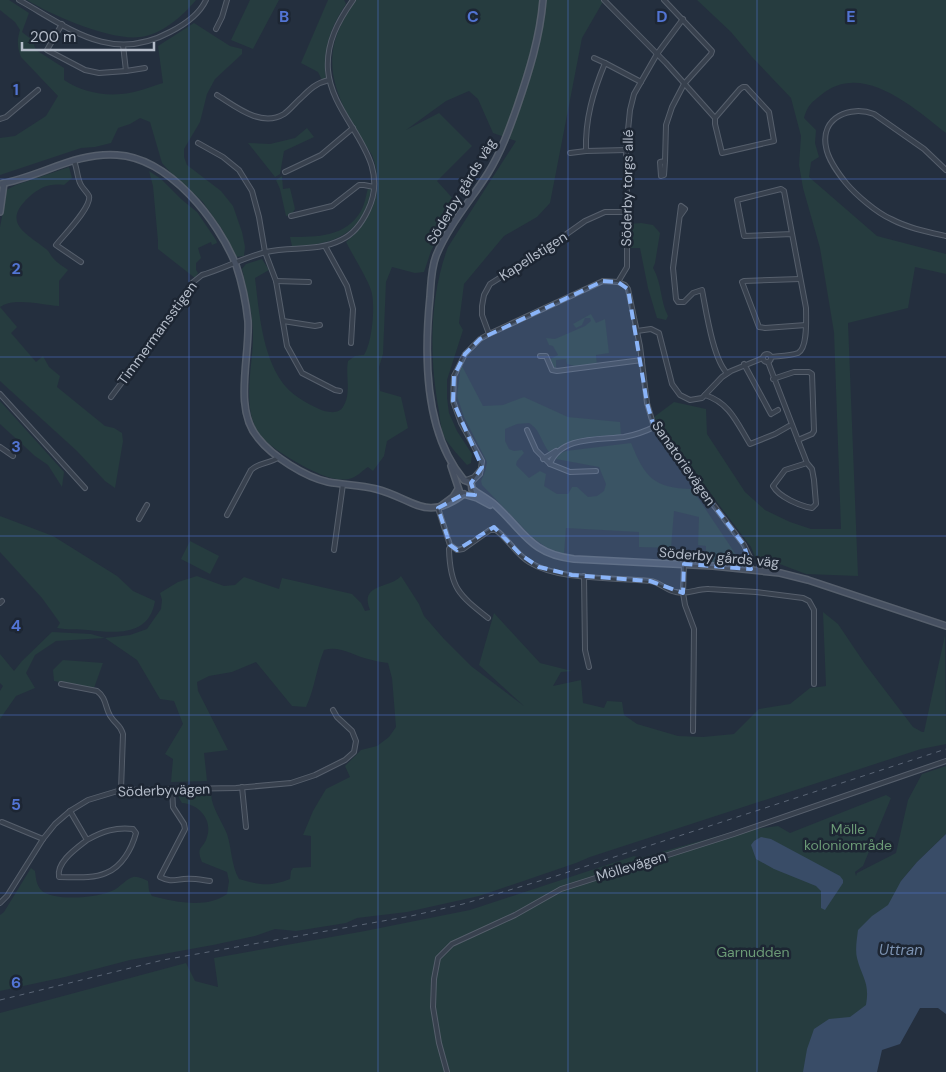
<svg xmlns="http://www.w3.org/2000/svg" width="946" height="1072" font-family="'DM Sans',sans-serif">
<rect width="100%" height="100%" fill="#242f3e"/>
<g fill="#263c3f">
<path d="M0 0H9L29 13 22 32 32 40 36 50 64 68V80C80 91 102 96 121 94 135 93 150 87 163 83L158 46 194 23 230 46 242 49V54L215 79 207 94 200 122 184 149V157L187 165 221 191 233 206 242 232 245 247 244 256 236 257 222 229 202 201 170 172 162 163 150 122 140 118 130 124 118 128 111 143 95 147 81 148 0 175V138L15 136 46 116 58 96 21 57C17 47 17 40 20 30L15 22 0 10Z"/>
<path d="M27 0H196C183 16 161 35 140 37 111 41 51 15 27 0Z"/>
<polygon points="250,0 279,0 253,49 231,40"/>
<path d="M328 0H344L346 4C330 28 323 49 326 78L322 80 318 72 301 63Z"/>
<path d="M355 0H604L582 38 550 203 537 217 504 236 464 284 459 323 463 330 447 380V398L449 413 457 431 472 454 471 463 467 465C460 457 451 448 445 438 441 430 440 420 439 411 429 358 429 298 448 247L516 141 493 133 478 99 469 91 446 101 406 130 439 113 472 146 437 181 456 202V212L441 232 431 251 424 272 415 273 392 267 386 282 383 354 379 367 380 391 401 397 408 428 387 441 384 456 373 471 368 467C363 470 358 476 352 478 338 483 321 475 309 469 294 461 265 445 257 431 242 403 253 366 253 336 253 314 247 291 242 269L246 264 262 259 269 270 255 278C259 311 262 354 282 382 290 394 306 403 319 409 326 412 338 415 343 407 352 393 345 375 348 361L355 356 364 355C372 343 375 309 372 294 371 284 352 254 346 242 372 219 386 190 372 155 347 115 318 75 340 27 344 18 350 9 355 0Z"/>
<path d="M697 0H946V133C914 108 862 60 821 95 811 103 808 105 804 118L816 130 815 143 819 157 811 162 809 177 877 236 946 254V274L915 267 908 308 848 323 858 576 806 574 777 563 756 559 751 547 663 431 654 417 674 402 706 409 707 434 745 492 765 510 790 522 811 529H841L834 332 820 248 803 188 799 165 801 136 791 98 752 57 731 32Z"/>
<polygon points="307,128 314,137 284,151 280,174 275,177 248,143 270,144 295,138"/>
<path d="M69 167 72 178 64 185C50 183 40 187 29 197 1 223 26 233 46 249 50 252 50 255 53 258 57 263 63 266 68 270L59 281V306C41 305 15 297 0 307L17 327 11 333 36 362 43 356 49 367 60 376 57 387 105 426 114 428 122 433 123 441 115 488 105 481 77 451 0 381V227L6 197V190L16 185Z"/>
<polygon points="149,171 161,179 181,199 197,212 216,240 217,243 212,245 211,242 198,248 201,258 196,263 196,270 198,273 195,278 158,249 158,241 153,186"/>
<polygon points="282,176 283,189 290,188 295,209 291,215 286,216 280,189 276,180"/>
<path d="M368 188 371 190C364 234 332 246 292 246L290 237C317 237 346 237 361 211 365 204 366 195 368 188Z"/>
<path d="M641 223 653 225 660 233 655 263 653 268C662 283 660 301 668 316L666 320 657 318 648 288 640 248H630L629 224Z"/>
<polygon points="591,314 596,323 605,319 609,353 596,355 597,366 575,369 574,366 567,364 566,359 556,360 556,367 550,369 546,361 558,355 553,346 549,345 546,338 555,339 585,326 591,321 590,318 585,318 582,325 576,328 573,324"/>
<path d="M461 364 483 406 503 405 524 397 568 417 620 422 621 435C615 436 610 435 604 436 585 437 566 442 550 453 541 443 541 430 529 423L517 424 505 429V441L509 449 514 451 522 450 524 453 517 461 516 465 529 478 540 471 546 474 544 486 557 494H568L572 487H577L588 497 597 496 604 491 606 484 599 467 556 459V455L566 451 631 443C645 477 653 488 692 489L737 556 734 562 728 565 695 562 694 558 706 557V546L698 545 699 517 674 511 671 548 639 547V532L566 528 564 554 547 548 532 537 482 485 481 481 485 472 487 462 464 417 457 396Z"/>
<polygon points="0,401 64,472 62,487 48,465 35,456 0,424"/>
<path d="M0 516 53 536 117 576 133 591 155 601C149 637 115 633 88 630 78 629 67 630 57 628L60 623 42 598 0 552Z"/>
<polygon points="190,541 219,556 210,574 181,559"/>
<path d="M197 576 224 586 235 585 244 577 279 589 282 578 352 594 361 603 365 611 370 610C359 583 390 589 401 576L419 604 424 616 444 639 471 666 524 706 479 665 494 613 540 663 572 671 561 672 553 686 581 680 583 703 604 708 607 701 622 702 624 715 637 724 678 736 703 737 734 734 759 709 790 704 810 688 826 686 823 612 838 624 865 664 913 727 922 732H924L945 635 946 744 921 749 590 857 576 863 479 896 407 912 357 918 346 923 296 931 275 929 255 936 213 945 130 960 65 977 0 991V915L4 912 31 868 35 871C36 878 36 884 41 890 53 902 99 898 114 890 120 887 126 879 133 877 138 876 143 879 148 881L149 891 152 896C176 902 206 909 227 894L229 881 227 872 202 862C195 846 204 849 207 837 213 819 198 804 182 803L179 798V795L211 794C212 809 222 821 227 834 232 849 231 865 239 879 259 885 270 887 290 879L291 871 293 868 311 867V836L303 835 313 811 326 789 350 777 345 766 361 750 377 746 389 737 396 727 392 678 388 663C381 662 375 661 368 659 353 655 339 645 324 650 316 669 315 688 306 707L292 706 256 662 232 672 209 676 197 682 198 691 228 750 204 753 207 781 171 782 173 759 165 754 183 724 174 701 160 699 137 660 105 638 56 641 35 655 26 673 35 688 16 696 0 719V691L3 686 0 683V654L14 671 22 661 52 632 91 634 105 638 130 635 147 629 161 609 162 600 160 593 178 582Z"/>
<polygon points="63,660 103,663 94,688 54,681 53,670"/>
<polygon points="946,766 946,834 917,862 901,881 946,940 852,1072 0,1072 0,1013 186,963 195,981 218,987 214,958 365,931 470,910 634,856 640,858 736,831 778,826 790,833 886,795 891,798 863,866 855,872 856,876 857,873 896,853 908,800 922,774"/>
</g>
<g fill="#394c67">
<path d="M946 834V1014L938 1008H920L900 1044 882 1050 877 1072H803L807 1049 814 1029 829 1019 850 1017 866 1005C870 982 862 978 857 958 855 950 857 938 858 930L872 916 888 905 901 881 917 862Z"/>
<polygon points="761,837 771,839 840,876 843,880 843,883 825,910 821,908 821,891 816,886 774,869 756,859 751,845 754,841"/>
</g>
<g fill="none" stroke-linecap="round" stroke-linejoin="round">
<g stroke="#565f6c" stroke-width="6">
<g id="street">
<path d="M19 0C69 28 111 64 170 32 184 25 199 15 206 0"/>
<polyline points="604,0 666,63 715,118 715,124 722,153 774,141 769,112 746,87 743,87 740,89 715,118"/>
<polyline points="664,0 712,51 711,54 684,84 672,107 666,125 665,161 660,162 661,176 664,175 665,161"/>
<polyline points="62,24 47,50 85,70 99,73 126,71 123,45"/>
<polyline points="216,29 222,17 227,0"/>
<polyline points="594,58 605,63"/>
<polyline points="126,71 145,68"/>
<path d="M217 95C235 106 261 128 284 114 290 110 295 103 301 98 310 89 316 83 329 80"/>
<polyline points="0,119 6,117 38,90"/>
<polyline points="198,143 223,157 239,170 252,191 259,217 265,252 276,281 287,346 302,373 335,390 340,391"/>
<path d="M626 150 586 151C585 119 593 92 605 63L641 82"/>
<polyline points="570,153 586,151"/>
<path d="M74 161C77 168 77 176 80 183 82 188 87 192 89 196 92 207 63 236 56 245L81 262"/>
<path d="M946 170 924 149 874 114C851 105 820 117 826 147 828 160 838 173 846 183 856 195 877 213 891 219 908 228 928 232 946 236"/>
<polyline points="285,172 321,155 353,128"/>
<polyline points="291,216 332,206 359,185 364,185 374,187"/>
<path d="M680 216 685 209 681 206 673 268 676 299 678 302H684L693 293 702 290C706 310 713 359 727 373"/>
<polyline points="325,246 347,286 353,309 351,343"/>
<polyline points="800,279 744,281 742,282 759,327 765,328 806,325"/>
<polyline points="276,281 309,282"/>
<polyline points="618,282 627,267 627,190 626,150 630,110 634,94 657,54 683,19"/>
<polyline points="283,321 315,326 320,325"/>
<polyline points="637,331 651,329 659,333 672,384 680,395 690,400 702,398 722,377 731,371 763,358"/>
<polyline points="489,334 482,315 482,306 484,295 490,284 544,250 585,221 605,212 626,212"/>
<circle cx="767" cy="358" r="4"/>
<polyline points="540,356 546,356 552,370 557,371 642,360"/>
<path d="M771 357C779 356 790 356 798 353 808 348 806 318 806 308L784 191 781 189 737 200 744 236 792 234"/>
<path d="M768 362 798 440 807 463 812 469 814 480 816 504 812 508C800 506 779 497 773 486L785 470 807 463"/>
<polyline points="744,364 771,414 778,410"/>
<polyline points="773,379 794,372 809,372 812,374 814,431 812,434 798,440"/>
<polyline points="0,394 85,488"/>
<path d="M705 395C730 403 737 423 750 444L775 434 789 426"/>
<path d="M111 397 175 311 192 283 202 275C223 269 245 257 266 252 291 246 317 252 341 240 354 234 362 223 368 210 394 156 332 121 328 70 326 43 338 21 353 0"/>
<polyline points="527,430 536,450 550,464"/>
<polyline points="0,447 13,456"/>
<polyline points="543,459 556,451"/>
<path d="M596 471 570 472 550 464C560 436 599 440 624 437 635 435 644 432 654 427"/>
<polyline points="466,480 474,477 481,469"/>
<polyline points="471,483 480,474 482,461 461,423 453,401 454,376 465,354 480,339 489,334 603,281 618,282 625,285 628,289 640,346 647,403 654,427 744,545 750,557 751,569"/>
<path d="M438 508 450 545 457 550 463 549 490 530H496C508 539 516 554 529 562 559 581 615 577 650 581 660 582 667 591 676 592 688 595 698 588 709 589L756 592 803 598 809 601 814 610V684"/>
<path d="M227 515 251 470C259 462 270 464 279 457"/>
<polyline points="139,519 147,505"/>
<path d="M451 546 449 549C450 588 459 595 488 618"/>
<polyline points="334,550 343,484"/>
<polyline points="684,565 683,593 685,605 694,629 693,731"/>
<polyline points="584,576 585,650 589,667"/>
<polyline points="0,603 2,601"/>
<path d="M61 684 97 691C107 698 105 709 111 717 116 725 120 724 123 734L121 790"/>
<polyline points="242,787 246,827"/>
<path d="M172 789 173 807 184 824 185 829 160 877C170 882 174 880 184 879 193 878 202 880 210 881"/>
<path d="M70 811 87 840C77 848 56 862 59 877 74 877 93 879 106 873 122 867 132 848 136 833L133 829C116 827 103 831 87 840"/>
<polyline points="2,822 43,839"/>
<polyline points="0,903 7,896 43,839 55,824 70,811 88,800 121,790 236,788 291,783 315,775 345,760 354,752 356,741 352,731 337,717 333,710"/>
<polyline points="447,1072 439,1043 433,1007 434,979 438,958 452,944 515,915 561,889 734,834 946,761"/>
</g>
</g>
<g stroke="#565f6c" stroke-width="8">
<g id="secondary">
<path d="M0 184C40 177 75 152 117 155 169 158 218 220 236 265 242 283 246 302 248 321 250 357 233 409 258 438 272 456 305 477 328 482 344 485 360 485 376 489 415 499 425 523 464 494"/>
<polyline points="0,212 4,183"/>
<polyline points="451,466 460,493 477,498 490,505"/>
<path d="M464 480C424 433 424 356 430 297 431 284 431 269 436 256 448 226 471 200 488 173 501 152 509 130 517 107 529 72 540 37 543 0"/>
<polyline points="464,480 471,483 472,489"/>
<path d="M472 489C480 495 488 499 495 505 524 531 530 554 574 559L713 566 780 573 808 580 946 626"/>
<polyline points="441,506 453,497 458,489"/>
</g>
</g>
<use href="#street" stroke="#38414e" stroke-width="4"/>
<use href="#secondary" stroke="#465061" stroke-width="5"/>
<polyline stroke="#5a6575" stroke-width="1" stroke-dasharray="5 5" stroke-linecap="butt" points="0,1000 163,960 411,916 463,904 556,876 946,749"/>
</g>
<path fill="#8ab4f8" fill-opacity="0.2" stroke="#8ab4f8" stroke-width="4" stroke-dasharray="10 6" stroke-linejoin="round" d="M603 281 618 282 628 289 647 403 654 427 744 545 751 569 684 564 683 593 650 581 572 575 539 567 521 555 494 527 457 550 450 545 438 508 464 494 475 495 471 483 482 467 453 401 454 376 465 354 480 339Z"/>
<path fill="none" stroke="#5274d3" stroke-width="1" stroke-opacity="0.55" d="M189 0V1072M378 0V1072M568 0V1072M757 0V1072M0 179H946M0 357H946M0 536H946M0 715H946M0 893H946"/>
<g text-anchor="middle" stroke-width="5" stroke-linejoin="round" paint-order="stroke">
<g font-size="14" fill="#b4bcc9" stroke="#1d2633">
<text transform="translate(627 188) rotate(-89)" y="5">Söderby torgs allé</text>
<text transform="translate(461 191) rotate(-59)" y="5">Söderby gårds väg</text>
<text transform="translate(533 256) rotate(-33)" y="5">Kapellstigen</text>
<text transform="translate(157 333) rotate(-54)" y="5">Timmermansstigen</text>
<text transform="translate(684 463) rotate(55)" y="5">Sanatorievägen</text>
<text transform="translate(719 557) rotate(5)" y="5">Söderby gårds väg</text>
<text transform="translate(164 790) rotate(-2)" y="5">Söderbyvägen</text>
<text transform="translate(631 866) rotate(-17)" y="5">Möllevägen</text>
</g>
<g font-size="14" fill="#6b9a76" stroke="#1d2633">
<text x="848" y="834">Mölle<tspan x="848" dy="16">koloniområde</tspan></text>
<text x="753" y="957">Garnudden</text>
</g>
<g font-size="15" font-style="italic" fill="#7c92b1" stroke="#1d2633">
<text x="901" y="955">Uttran</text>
</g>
</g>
<g font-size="16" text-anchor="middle" font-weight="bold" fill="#5274d3" stroke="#1d2633" stroke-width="5" stroke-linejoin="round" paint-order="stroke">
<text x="284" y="22">B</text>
<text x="473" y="22">C</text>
<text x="662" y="22">D</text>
<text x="851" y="22">E</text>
<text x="16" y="95">1</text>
<text x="16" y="274">2</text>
<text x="16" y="452">3</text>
<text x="16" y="631">4</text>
<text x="16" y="810">5</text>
<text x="16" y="988">6</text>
</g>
<path d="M22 42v8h132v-8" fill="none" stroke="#b4bcc9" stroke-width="2.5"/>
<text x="30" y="42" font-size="15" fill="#b4bcc9" stroke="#1d2633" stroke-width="4" paint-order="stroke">200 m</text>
</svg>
